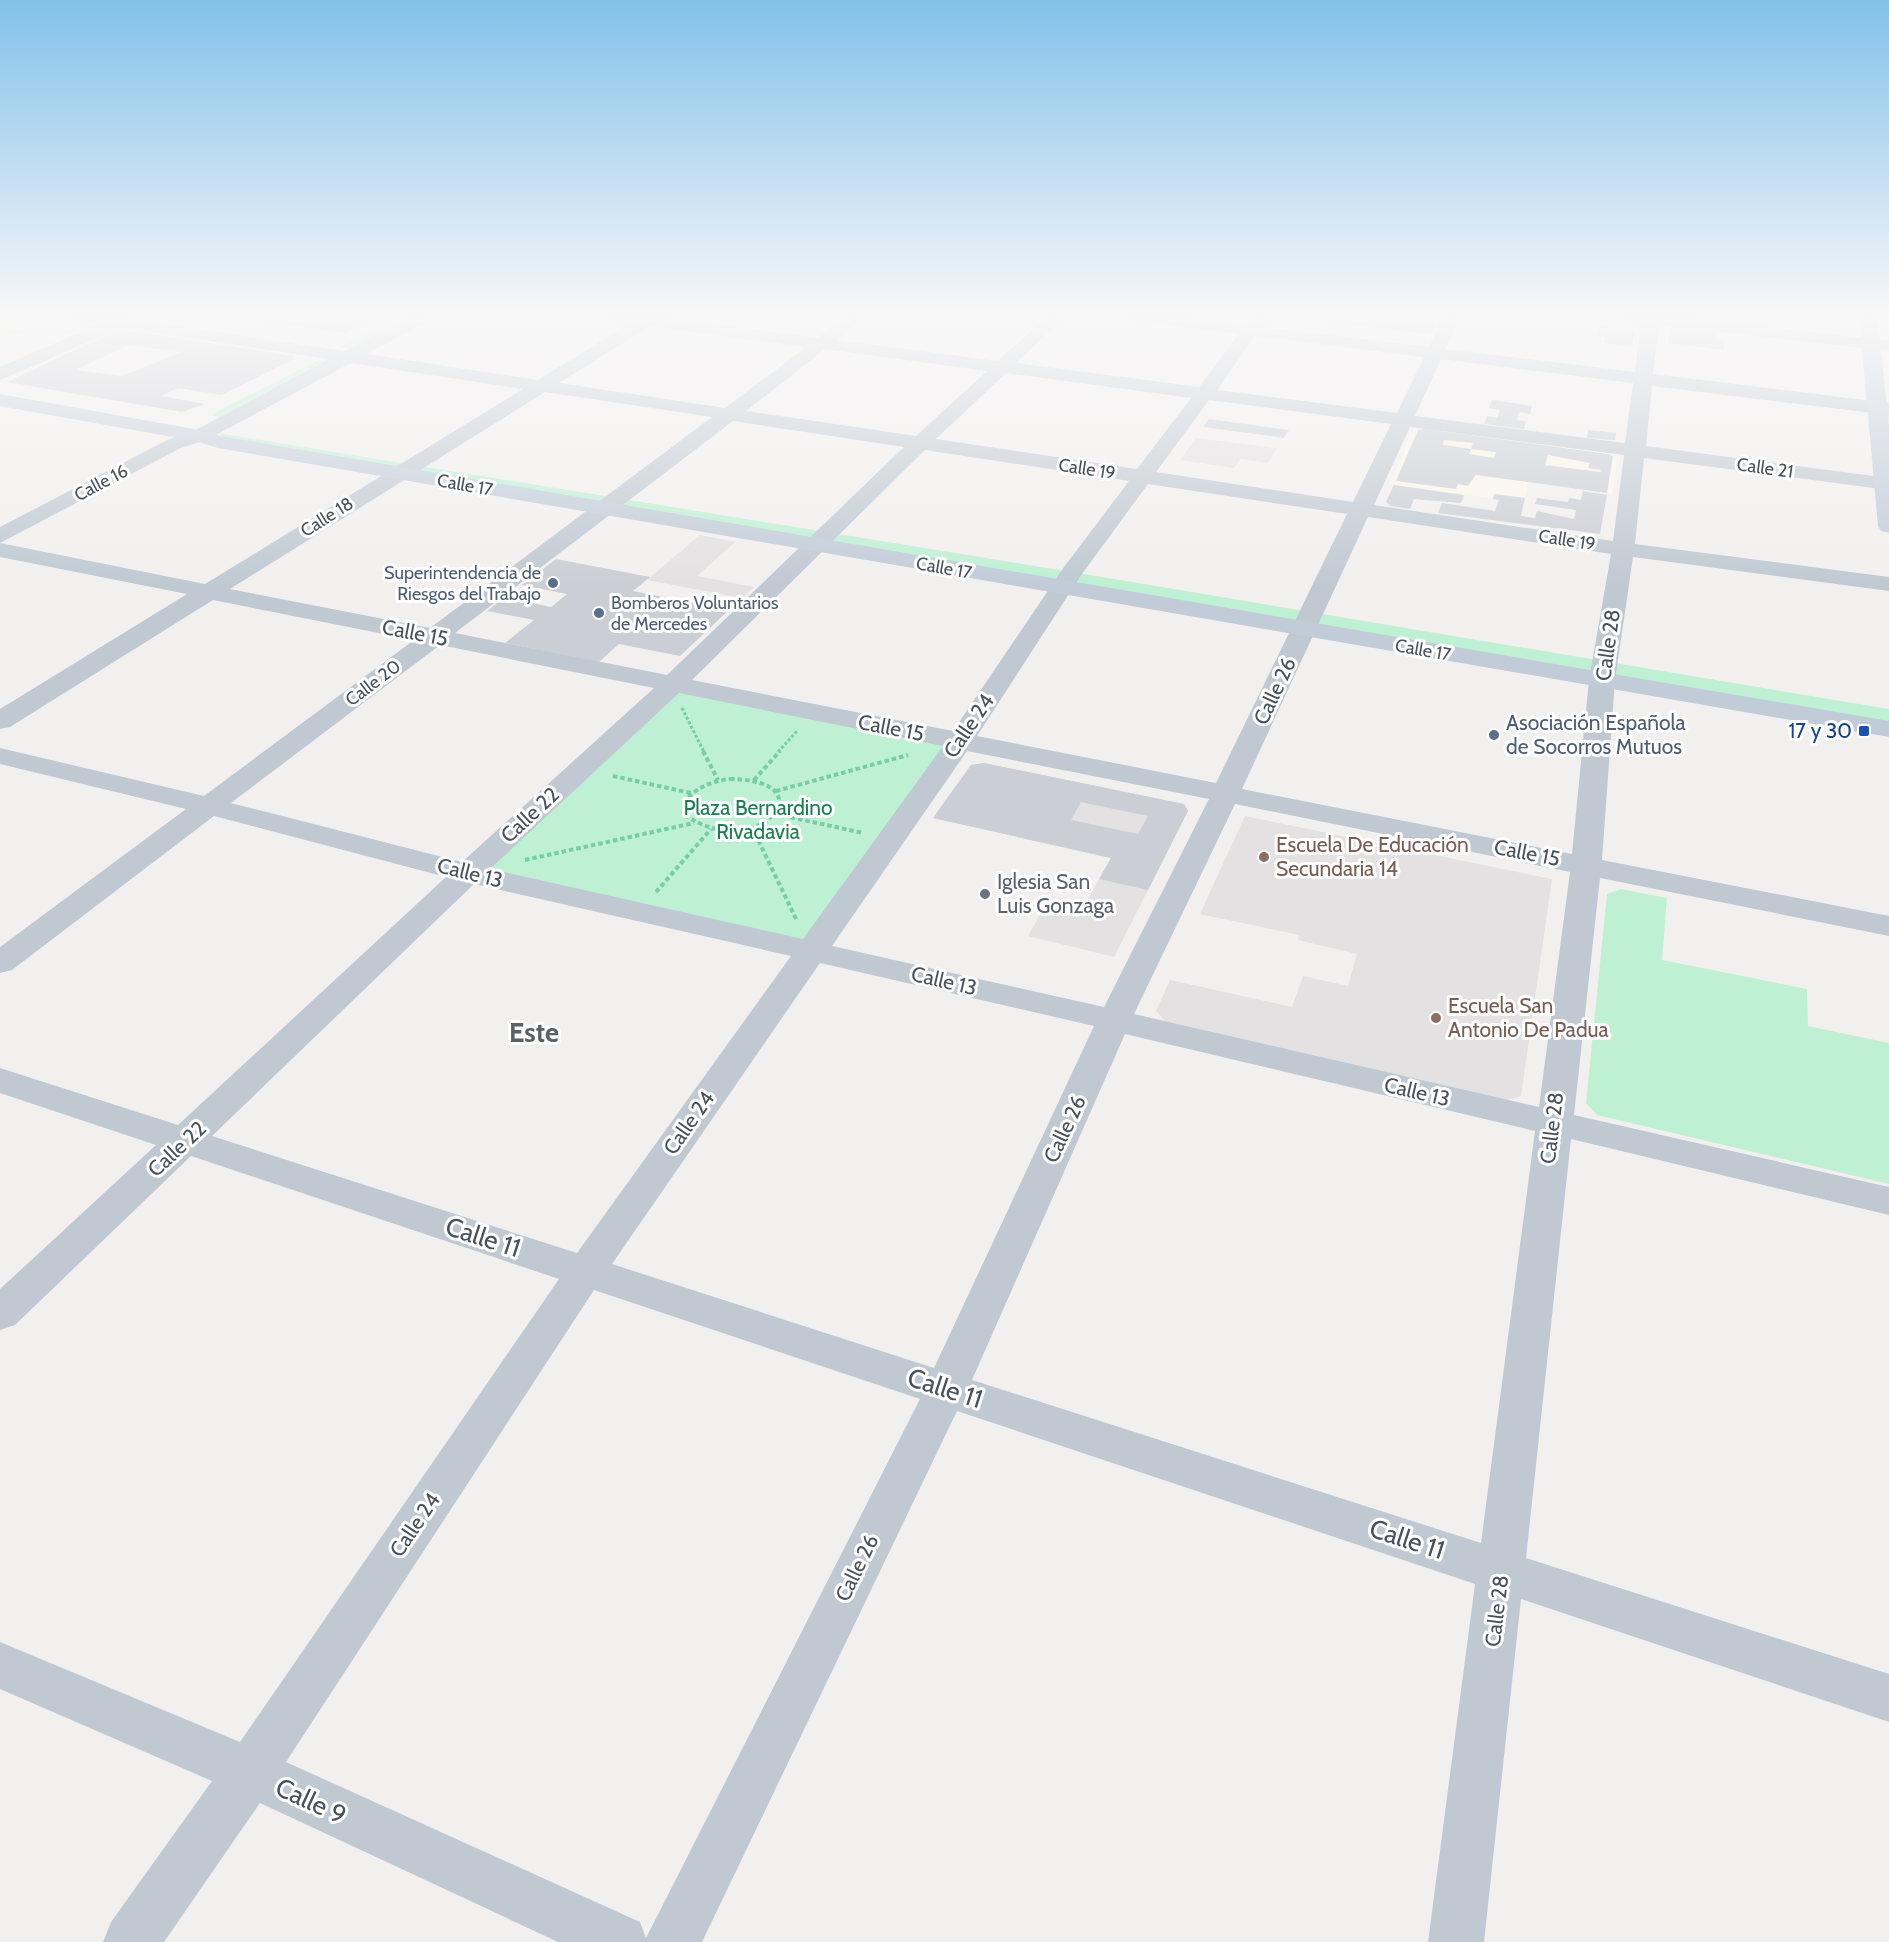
<svg xmlns="http://www.w3.org/2000/svg" width="1889" height="1942" font-family="Cabin,sans-serif">
<rect width="100%" height="100%" fill="#f2f0ef"/>
<polygon fill="#fcf7e9" points="1415,426 1610,452 1618,456 1612,494 1528,482 1524,503 1390,484"/>
<g fill="#e3e1e1">
<polygon points="1196,438 1277,448 1268,463 1240,459 1234,468 1180,460"/>
<polygon points="700,535 735,542 697,576 754,587 742,598 647,580"/>
<polygon points="984,763 1184,804 1188,811 1114,957 1028,936 1043,909 1078,917 1111,858 933,818 971,765"/>
<polygon points="1245,816 1552,879 1521,1096 1501,1102 1165,1021 1156,1011 1170,980 1292,1007 1303,976 1348,986 1357,954 1298,940 1299,935 1200,914"/>
</g>
<g fill="#bef0d3">
<path d="M18 315 89 324 90 327C61 340 60 329 33 330 19 331 17 338 0 335V322Z"/>
<path d="M401 315H419C403 323 354 355 340 347Z"/>
<polygon points="319,360 326,361 220,417 212,416 214,413"/>
<polygon points="217,433 1072,572 1889,709 1889,726 229,440"/>
<polygon points="671,686 960,741 811,950 468,873"/>
<polygon points="1621,889 1667,898 1662,960 1807,989 1808,1026 1889,1043 1889,1184 1597,1115 1586,1103 1607,894"/>
</g>
<g fill="#cbced5" fill-rule="evenodd">
<polygon points="266,315 330,315 369,320 345,333 254,320"/>
<polygon points="1331,315 1370,315 1436,323 1430,334 1326,322"/>
<polygon points="1718,315 1768,319 1768,328 1718,322"/>
<polygon points="1599,326 1635,331 1632,347 1604,343 1605,337 1597,336"/>
<polygon points="1678,327 1718,331 1716,340 1725,341 1723,350 1668,343 1671,328"/>
<path d="M127 330 293 356V359L222 395 178 388 161 396 205 404 182 412 7 382 115 331ZM129 345 182 352 122 376 75 370Z"/>
<polygon points="1492,400 1532,406 1530,414 1519,412 1517,420 1526,421 1524,429 1484,424 1487,416 1497,418 1500,410 1489,408"/>
<polygon points="1209,419 1289,430 1284,438 1203,427"/>
<path d="M1426 429 1608 454 1613 456 1607 493 1476 475 1468 486 1458 484 1456 489 1396 481 1418 430ZM1444 440 1473 443 1471 449 1496 452 1494 458 1469 454 1471 449 1443 445ZM1548 455 1590 463 1588 468 1601 470 1600 472 1545 465Z"/>
<polygon points="1588,430 1616,433 1615,440 1587,438"/>
<polygon points="1394,485 1435,491 1464,495 1461,503 1414,499 1410,509 1391,506 1386,502"/>
<polygon points="1583,491 1607,495 1600,534 1438,513 1442,503 1495,511 1499,500 1493,499 1494,494 1525,498 1521,516 1535,518 1537,511 1574,519 1576,510 1535,504 1537,498 1568,502 1569,498 1581,500"/>
<polygon points="556,559 650,577 633,591 729,610 680,656 619,644 599,662 505,643 534,620 487,611 505,597 551,607 567,594 522,585"/>
<path d="M984 763 1184 804 1188 811 1148 890 1099 879 1111 858 933 818 971 765ZM1081 802 1148 816 1138 834 1071 820Z"/>
</g>
<g fill="none" stroke-linecap="round" stroke-linejoin="round">
<g stroke="#75cea5" stroke-width="3" stroke-dasharray="3 2" stroke-linecap="butt">
<polyline points="682,708 704,752"/>
<polyline points="778,752 797,731"/>
</g>
<g stroke="#75cea5" stroke-width="4" stroke-dasharray="4.5 3" stroke-linecap="butt">
<polyline points="703,751 718,780"/>
<polyline points="613,776 691,793"/>
<path d="M730 779C831 780 756 864 687 816L685 801C697 787 712 781 730 779Z"/>
<polyline points="754,780 780,751"/>
<polyline points="776,791 908,755"/>
<polyline points="776,814 863,833"/>
<polyline points="752,827 797,921"/>
<polyline points="525,860 694,823"/>
<polyline points="656,892 711,829"/>
</g>
<path fill="#c0c9d2" fill-rule="evenodd" d="M64 315H104L345 351 414 315H434L432 319 367 354 538 380 630 323 600 319 598 315H662V317L818 338 848 315H867L837 340 998 361 1048 315H1066L1016 363 1199 387 1239 334 1125 320 1119 319 1117 315H1164L1246 325 1253 315H1270L1262 327 1429 347 1445 315H1461L1446 349 1635 372 1641 323 1615 319 1613 315H1663L1889 341V351L1659 325 1653 374 1889 403V415L1652 386 1646 446 1889 478V490L1644 458 1635 544 1889 577V591L1633 557 1615 680 1602 860 1889 916V936L1600 878 1574 1115 1889 1187V1215L1571 1139 1526 1558 1889 1674V1722L1521 1599 1484 1942H1428L1475 1584 957 1411 702 1942H558L260 1803 164 1942H103L111 1922 212 1781 0 1689V1642L240 1742 559 1279 191 1156 15 1325 0 1330V1289L156 1145 0 1093V1068L178 1125 446 877 214 816 12 970 0 973V947L186 809 0 764V748L204 796 414 640 213 600 10 727 0 729V709L187 594 0 557V543L205 584 523 389 351 363 206 440 181 448 0 543V527L167 440 192 432 329 359 121 328 0 380V367L99 324 66 319ZM650 326 806 347 725 408 559 383ZM1255 336 1424 357 1397 413 1217 390ZM825 349 987 371 916 436 746 411ZM1441 359 1633 383 1625 443 1415 416ZM1006 373 1191 398 1137 469 936 439ZM545 392 712 417 430 628 230 589ZM1209 400 1391 424 1353 502 1156 472ZM733 421 904 447 667 675 455 633ZM1410 427 1624 455 1613 541 1374 505ZM925 450 1129 481 1064 567 953 731 692 680ZM1148 484 1347 514 1216 783 977 736 1082 574ZM1368 517 1611 554 1589 680 1572 854 1242 789ZM440 645 654 688 462 862 231 803ZM679 693 943 746 803 939 490 869ZM967 751 1209 799 1104 1007 832 946ZM1235 804 1570 872 1539 1107 1134 1014ZM474 884 791 956 577 1253 212 1136ZM820 963 1094 1026 934 1368 612 1264ZM1125 1034 1535 1131 1481 1543 972 1380ZM594 1290 920 1399 646 1938 640 1922 286 1762Z"/>
<g fill="#c2ccd9" fill-rule="evenodd">
<polygon points="1859,315 1877,315 1889,425 1889,533 1881,531 1878,526"/>
<polygon points="0,394 199,430 221,436 1889,721 1889,737 218,448 195,441 0,406"/>
</g>
</g>
<linearGradient id="sky" x2="0" y2="1"><stop stop-color="#82c1ea"/><stop offset="0.54" stop-color="#f9f8f8"/><stop offset="1" stop-color="#f9f8f8" stop-opacity="0"/></linearGradient>
<rect width="1889" height="586" fill="url(#sky)"/>
<g fill="#5c6f8a" stroke="#fff" stroke-width="2">
<circle cx="553" cy="583" r="6"/>
<circle cx="599" cy="613" r="6"/>
<circle cx="1494" cy="735" r="6"/>
</g>
<rect fill="#1a4fb4" stroke="#fff" stroke-width="2" x="1858" y="725" width="12" height="12" rx="3"/>
<g fill="#8d6e63" stroke="#fff" stroke-width="2">
<circle cx="1264" cy="857" r="6"/>
<circle cx="1436" cy="1018" r="6"/>
</g>
<circle fill="#6b7280" stroke="#fff" stroke-width="2" cx="985" cy="894" r="6"/>
<g text-anchor="middle" stroke-width="6" stroke-linejoin="round" paint-order="stroke">
<g font-size="18" fill="#47525d" stroke="#fff">
<text transform="translate(1765 468) rotate(8)" y="6">Calle 21</text>
<text transform="translate(1087 469) rotate(9)" y="6">Calle 19</text>
<text transform="translate(101 483) rotate(-28)" y="6">Calle 16</text>
<text transform="translate(465 485) rotate(10)" y="6">Calle 17</text>
<text transform="translate(327 517) rotate(-32)" y="6">Calle 18</text>
<text transform="translate(1567 540) rotate(9)" y="6">Calle 19</text>
<text transform="translate(944 568) rotate(10)" y="6">Calle 17</text>
<text transform="translate(1423 650) rotate(10)" y="6">Calle 17</text>
<text transform="translate(373 683) rotate(-37)" y="6">Calle 20</text>
</g>
<g font-size="18" fill="#4e5e75" stroke="#fff" text-anchor="end">
<text x="541" y="579">Superintendencia de<tspan x="541" dy="21">Riesgos del Trabajo</tspan></text>
<text x="611" y="609" text-anchor="start">Bomberos Voluntarios<tspan x="611" dy="21">de Mercedes</tspan></text>
</g>
<g font-size="21" fill="#47525d" stroke="#fff">
<text transform="translate(415 633) rotate(11)" y="7">Calle 15</text>
<text transform="translate(1608 645) rotate(-82)" y="7">Calle 28</text>
<text transform="translate(1275 691) rotate(-65)" y="7">Calle 26</text>
<text transform="translate(969 726) rotate(-56)" y="7">Calle 24</text>
<text transform="translate(891 728) rotate(11)" y="7">Calle 15</text>
<text transform="translate(530 815) rotate(-43)" y="7">Calle 22</text>
<text transform="translate(1527 853) rotate(11)" y="7">Calle 15</text>
<text transform="translate(470 873) rotate(14)" y="7">Calle 13</text>
<text transform="translate(944 981) rotate(13)" y="7">Calle 13</text>
<text transform="translate(1417 1092) rotate(13)" y="7">Calle 13</text>
<text transform="translate(689 1123) rotate(-55)" y="7">Calle 24</text>
<text transform="translate(1552 1128) rotate(-83)" y="7">Calle 28</text>
<text transform="translate(1065 1129) rotate(-65)" y="7">Calle 26</text>
<text transform="translate(177 1149) rotate(-43)" y="7">Calle 22</text>
<text transform="translate(415 1525) rotate(-56)" y="7">Calle 24</text>
<text transform="translate(857 1568) rotate(-64)" y="7">Calle 26</text>
<text transform="translate(1497 1611) rotate(-83)" y="7">Calle 28</text>
</g>
<g font-size="21" fill="#4e5e75" stroke="#fff" text-anchor="start">
<text x="1506" y="730">Asociación Española<tspan x="1506" dy="24">de Socorros Mutuos</tspan></text>
</g>
<g font-size="21" fill="#164399" stroke="#fff" text-anchor="end">
<text x="1852" y="738">17 y 30</text>
</g>
<g font-size="21" fill="#16814f" stroke="#fff">
<text x="758" y="815">Plaza Bernardino<tspan x="758" dy="24">Rivadavia</tspan></text>
</g>
<g font-size="21" fill="#785e54" stroke="#fff" text-anchor="start">
<text x="1276" y="852">Escuela De Educación<tspan x="1276" dy="24">Secundaria 14</tspan></text>
<text x="1448" y="1013">Escuela San<tspan x="1448" dy="24">Antonio De Padua</tspan></text>
</g>
<g font-size="21" fill="#5b616d" stroke="#fff" text-anchor="start">
<text x="997" y="889">Iglesia San<tspan x="997" dy="24">Luis Gonzaga</tspan></text>
</g>
<g font-size="26" fill="#47525d" stroke="#fff">
<text transform="translate(483 1237) rotate(18)" y="9">Calle 11</text>
<text transform="translate(945 1388) rotate(18)" y="9">Calle 11</text>
<text transform="translate(1407 1539) rotate(18)" y="9">Calle 11</text>
<text transform="translate(311 1801) rotate(25)" y="9">Calle 9</text>
</g>
<g font-size="27" font-weight="bold" fill="#5c6065" stroke="#fff">
<text x="534" y="1042">Este</text>
</g>
</g>
</svg>
